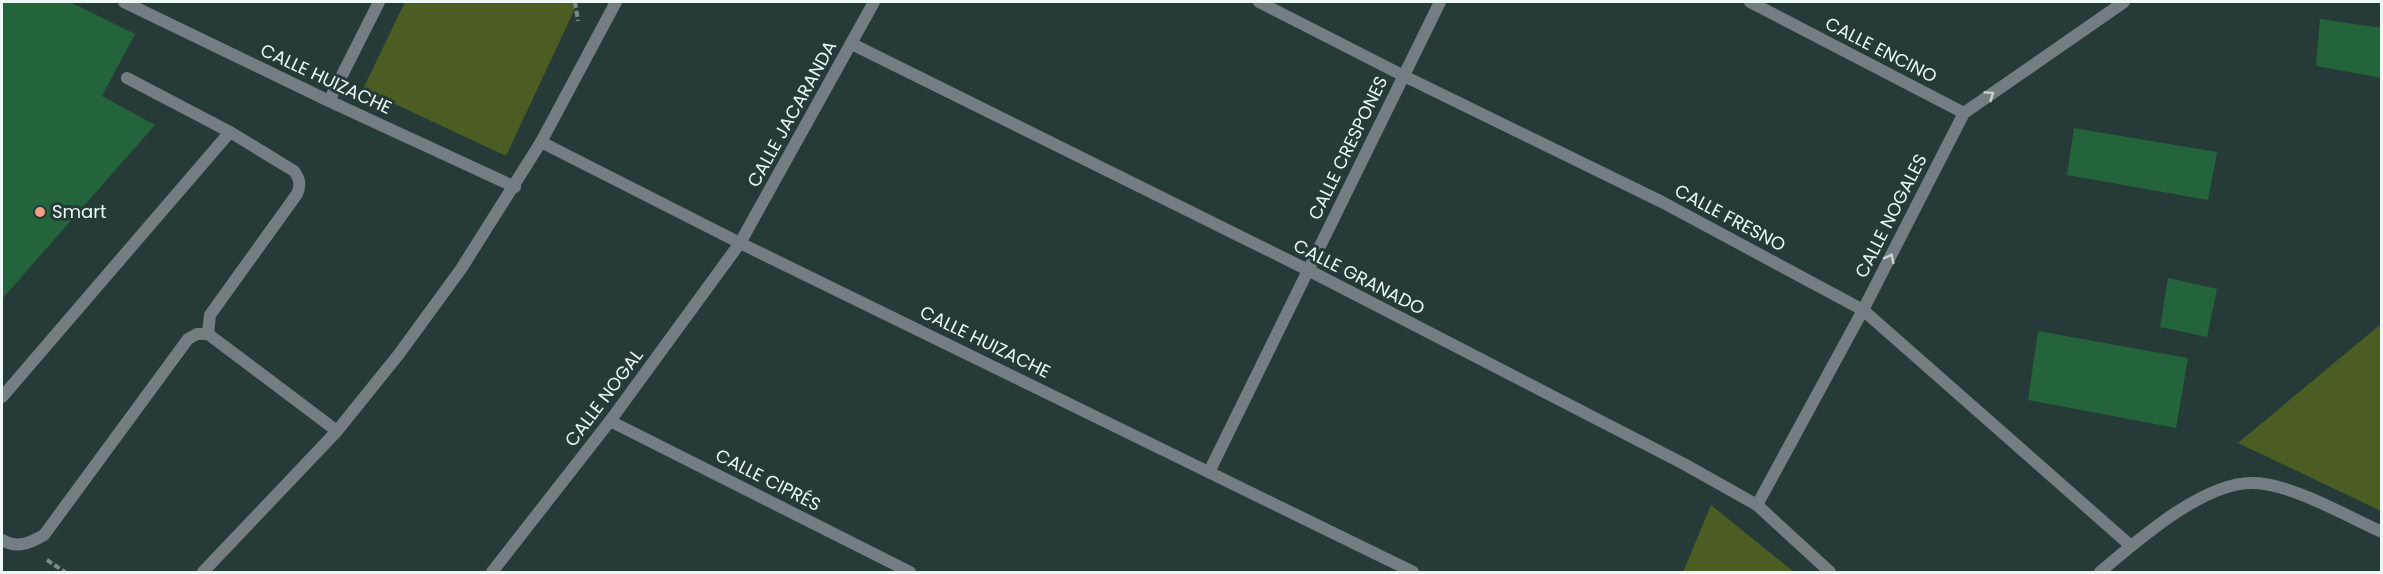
<svg xmlns="http://www.w3.org/2000/svg" width="2383" height="574" font-family="Poppins,sans-serif">
<rect width="100%" height="100%" fill="#263b38"/>
<g fill="#4b5d22">
<polygon points="405,2 578,2 506,156 363,89"/>
<polygon points="2381,324 2381,511 2238,443"/>
<polygon points="1711,505 1794,572 1683,572"/>
</g>
<g fill="#23643c">
<polygon points="2,2 70,2 135,34 102,96 155,125 2,299"/>
<polygon points="2320,19 2382,28 2382,78 2316,66"/>
<polygon points="2074,128 2217,152 2208,200 2067,175"/>
<polygon points="2168,278 2217,289 2207,337 2160,327"/>
<polygon points="2038,331 2188,358 2176,428 2028,400"/>
</g>
<g fill="none" stroke-linecap="round" stroke-linejoin="round">
<g stroke="#7b8d8a" stroke-width="4" stroke-dasharray="6 3" stroke-linecap="butt">
<polyline points="575,2 578,21"/>
<polyline points="47,560 65,572"/>
</g>
<g stroke="#747e80" stroke-width="12">
<path d="M127 78 230 132 294 171C300 179 301 185 297 194L210 315 208 334"/>
<polyline points="2,397 230,132"/>
<path d="M2 540C17 549 30 543 44 535L188 339 197 334H208L337 431"/>
</g>
<g stroke="#747e80" stroke-width="12">
<polyline points="124,2 329,101 515,187"/>
<polyline points="1259,2 1404,76 1662,202 1863,310 2131,546"/>
<polyline points="1750,2 1964,113"/>
<polyline points="852,44 1308,270 1684,464 1757,505 1830,572"/>
<polyline points="329,101 379,2"/>
<polyline points="541,142 740,243 1413,572"/>
<polyline points="610,421 910,572"/>
<polyline points="1209,472 1440,2"/>
<polyline points="1757,505 1863,310 1964,113 2124,2"/>
<polyline points="492,572 610,421 740,243 874,2"/>
<path d="M2100 572C2137 541 2204 481 2254 483 2292 484 2346 516 2382 532"/>
</g>
<polyline stroke="#747e80" stroke-width="12" points="203,572 337,431 399,354 461,269 541,142 616,2"/>
</g>
<defs><path id="oneway-chevron" d="M-2-3.5L2.5 0L-2 3.5" fill="none" stroke-width="1.6" stroke-linecap="round" stroke-linejoin="round" transform="scale(1.5)"/></defs>
<g stroke="#c7d3d2">
<use href="#oneway-chevron" transform="translate(1990 95) rotate(-35)"/>
<use href="#oneway-chevron" transform="translate(1890 258) rotate(-63)"/>
</g>
<circle fill="#f49e86" stroke="#263b38" stroke-width="2" cx="40" cy="212" r="6"/>
<g text-anchor="middle" stroke-width="6" stroke-linejoin="round" paint-order="stroke">
<g font-size="18" fill="#ebf8f5" stroke="#263b38">
<text transform="translate(1881 50) rotate(27)" y="6">CALLE ENCINO</text>
<text transform="translate(326 79) rotate(25)" y="6">CALLE HUIZACHE</text>
<text transform="translate(792 114) rotate(-61)" y="6">CALLE JACARANDA</text>
<text transform="translate(1348 148) rotate(-64)" y="6">CALLE CRESPONES</text>
<text transform="translate(1891 216) rotate(-63)" y="6">CALLE NOGALES</text>
<text transform="translate(1730 218) rotate(28)" y="6">CALLE FRESNO</text>
<text transform="translate(1359 277) rotate(27)" y="6">CALLE GRANADO</text>
<text transform="translate(985 342) rotate(26)" y="6">CALLE HUIZACHE</text>
<text transform="translate(604 398) rotate(-53)" y="6">CALLE NOGAL</text>
<text transform="translate(768 480) rotate(27)" y="6">CALLE CIPRÉS</text>
</g>
<g font-size="18" fill="#ebf8f5" stroke="#263b38" text-anchor="start">
<text x="52" y="218">Smart</text>
</g>
</g>
<rect width="2383" height="574" fill="none" stroke="#ebf8f5" stroke-width="6"/>
</svg>
